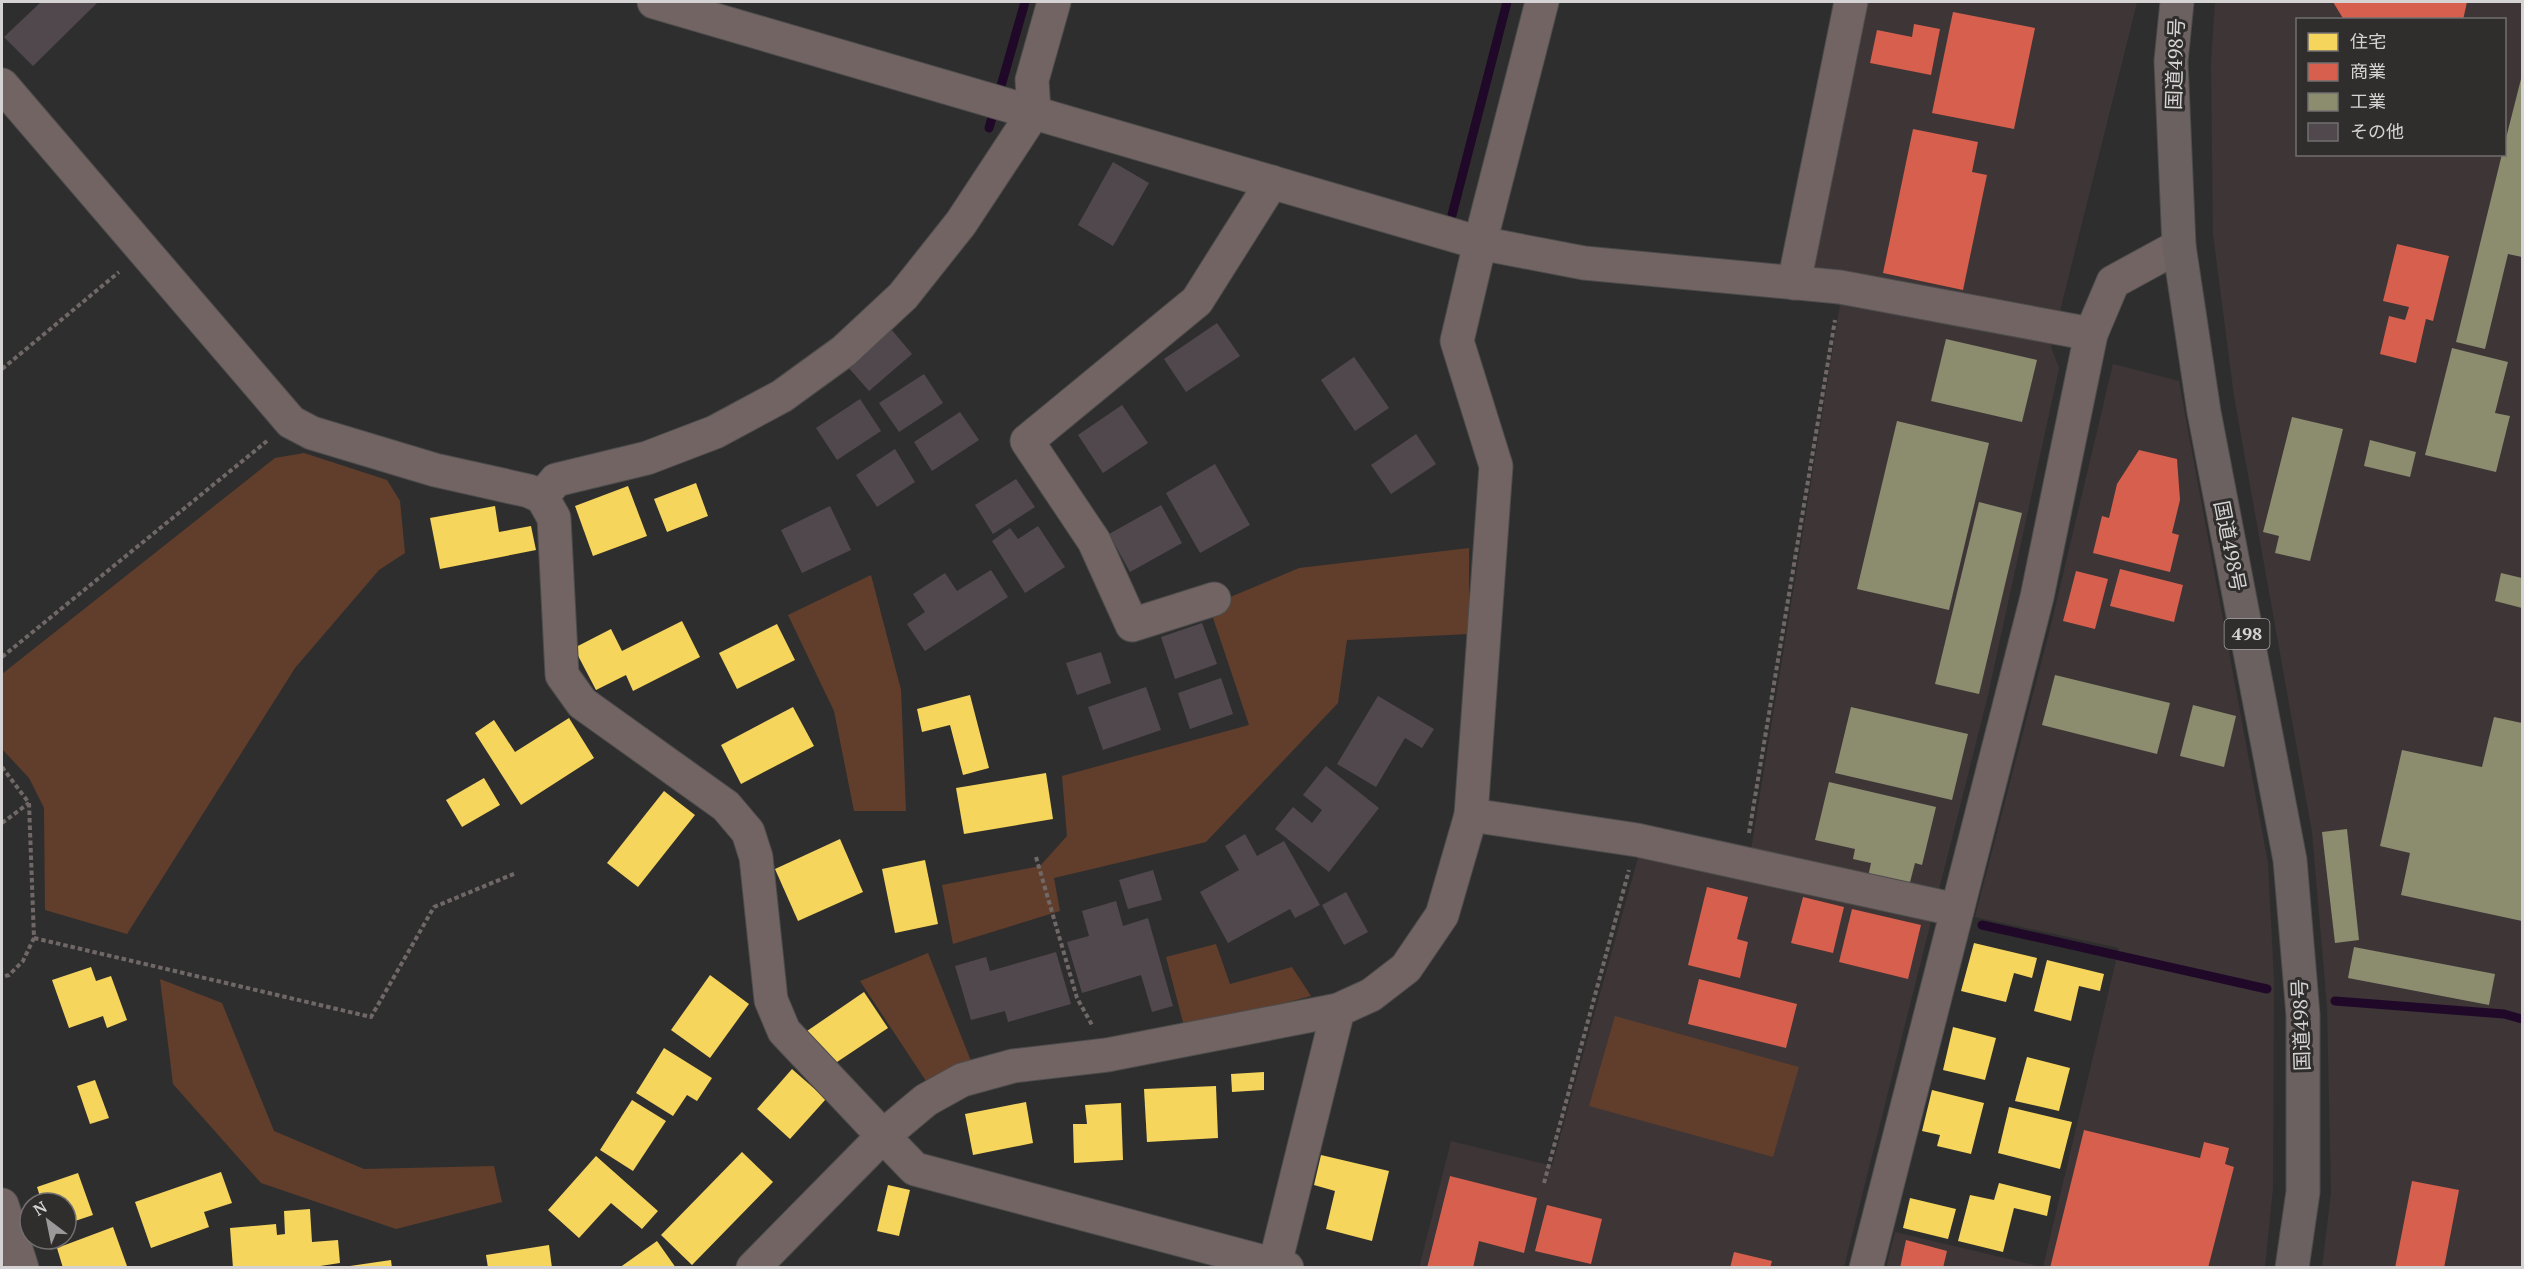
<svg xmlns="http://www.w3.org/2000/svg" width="2524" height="1269" font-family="'PT Serif','Noto Sans JP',serif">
<rect width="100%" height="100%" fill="#2f2e2e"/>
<g fill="#3e3537" fill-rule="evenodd">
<polygon points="1841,2 2137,2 2051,347 2059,368 1988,695 1844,1267 1419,1268 1451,1141 1552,1166 1645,833 1750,856 1840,305 1782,297"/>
<path d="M2215 2H2522V1267H2322L2331 1193 2327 1006 2312 832 2234 396 2213 234 2211 62ZM2298 20H2504V154H2298Z"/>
<polygon points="2113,364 2179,381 2268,863 2274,980 2273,1188 2265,1267 2043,1267 2119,948 1975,917 2051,625"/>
<polygon points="1895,1232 2042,1267 1886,1268"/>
</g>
<g fill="#613e2b">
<polygon points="304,453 387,480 400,501 405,553 379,570 295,668 127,934 45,910 44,808 29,778 2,749 2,674 275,458"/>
<polygon points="1469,548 1469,634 1347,640 1338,703 1206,842 1054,878 1060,911 953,944 942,885 1040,866 1067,836 1062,776 1249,725 1209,606 1299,568"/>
<polygon points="871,575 901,690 906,811 854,811 834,711 788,615"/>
<polygon points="1216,944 1230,984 1292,967 1311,996 1185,1030 1166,957"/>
<polygon points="928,953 973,1066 928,1084 860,981"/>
<polygon points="160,979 222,1003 274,1131 364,1169 494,1166 502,1202 396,1229 261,1183 173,1084"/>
<polygon points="1615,1016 1799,1067 1773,1157 1589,1106"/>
</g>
<g fill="#f6d55c">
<polygon points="696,483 708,516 667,532 654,499"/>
<polygon points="628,486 647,536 593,556 575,506"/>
<polygon points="495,506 499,532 531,526 536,550 440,569 430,518"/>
<polygon points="682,621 700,657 633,691 626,675 596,690 574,648 611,629 622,651"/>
<polygon points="777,624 795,660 737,689 719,653"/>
<polygon points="970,695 989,768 963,775 950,725 922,732 917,709"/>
<polygon points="793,707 814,746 741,784 721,745"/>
<polygon points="569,718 594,758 521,805 475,733 494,720 515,752"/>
<polygon points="1046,773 1053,819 964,834 956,788"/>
<polygon points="484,778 500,805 462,827 446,800"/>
<polygon points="664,791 695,815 638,887 607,863"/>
<polygon points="840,839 863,892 798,921 775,869"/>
<polygon points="925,860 938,924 895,933 882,869"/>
<polygon points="1974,943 2037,958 2032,978 2014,973 2006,1002 1961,991"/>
<polygon points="2047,960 2104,974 2100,991 2079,986 2071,1021 2034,1011"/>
<polygon points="91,967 96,981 111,976 127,1020 107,1028 103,1016 69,1028 52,980"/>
<polygon points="710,975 749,1004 710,1058 671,1030"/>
<polygon points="864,992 888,1028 831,1066 807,1031"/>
<polygon points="1953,1027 1996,1038 1985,1080 1943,1070"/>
<polygon points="664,1048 712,1078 697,1101 687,1095 673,1116 636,1093"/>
<polygon points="2027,1057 2070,1068 2059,1111 2015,1101"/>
<polygon points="792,1069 826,1099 790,1139 757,1109"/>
<polygon points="1264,1072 1264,1090 1232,1092 1231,1074"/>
<polygon points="95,1080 109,1118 90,1124 77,1086"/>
<polygon points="1216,1086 1218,1138 1147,1142 1144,1089"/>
<polygon points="1932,1090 1984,1103 1971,1154 1937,1146 1940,1135 1922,1131"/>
<polygon points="632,1100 666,1121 633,1171 600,1150"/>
<polygon points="1026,1102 1033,1143 973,1155 965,1114"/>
<polygon points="1121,1103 1123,1160 1074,1163 1073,1124 1087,1124 1085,1105"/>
<polygon points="2009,1107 2072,1122 2060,1169 1998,1153"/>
<polygon points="742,1152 773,1182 692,1265 661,1235"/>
<polygon points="1321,1155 1389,1171 1372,1241 1326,1229 1335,1191 1314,1185"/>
<polygon points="596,1156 658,1211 642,1229 611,1203 579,1238 548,1210"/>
<polygon points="221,1172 232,1203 204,1212 209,1227 151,1248 135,1202"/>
<polygon points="78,1173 93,1215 66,1224 66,1203 42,1203 37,1187"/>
<polygon points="1999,1183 2051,1196 2047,1216 2014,1208 2003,1252 1958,1241 1970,1195 1994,1200"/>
<polygon points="888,1185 910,1190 899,1236 877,1231"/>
<polygon points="1910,1198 1956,1209 1948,1239 1903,1228"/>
<polygon points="310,1209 312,1242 338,1240 340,1263 307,1268 233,1268 230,1228 276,1224 277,1235 285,1234 284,1211"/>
<polygon points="113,1227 127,1266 63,1268 57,1248"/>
<polygon points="657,1241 676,1268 619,1268"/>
<polygon points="549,1245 552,1268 488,1268 486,1255"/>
<polygon points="391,1260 392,1268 350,1268 350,1266"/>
</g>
<g fill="#d6604d">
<polygon points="2333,2 2467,2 2463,20 2344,20"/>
<polygon points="1953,12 2035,28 2014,129 1932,113"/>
<polygon points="1914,24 1940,29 1931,75 1870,63 1877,30 1912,37"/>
<polygon points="1913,129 1978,142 1972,172 1987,175 1963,290 1883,273"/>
<polygon points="2397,244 2449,256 2433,321 2426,319 2416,363 2380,354 2389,316 2405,320 2409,307 2383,301"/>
<polygon points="2139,450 2177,459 2180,500 2172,533 2179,535 2170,572 2093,553 2102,516 2109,518 2117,484"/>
<polygon points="2120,569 2183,585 2174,622 2110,606"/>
<polygon points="2076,571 2108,579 2095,629 2063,621"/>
<polygon points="1707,887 1748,897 1737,939 1748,942 1740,978 1688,965"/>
<polygon points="1803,897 1844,907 1833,953 1791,943"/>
<polygon points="1852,909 1921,925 1908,979 1839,962"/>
<polygon points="1699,979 1797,1004 1786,1048 1688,1024"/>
<polygon points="2084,1130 2200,1158 2204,1142 2229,1148 2225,1164 2234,1167 2208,1268 2050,1268"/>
<polygon points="1450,1176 1537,1198 1524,1253 1479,1241 1473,1268 1427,1268"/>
<polygon points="2412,1181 2459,1190 2444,1268 2395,1268"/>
<polygon points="1547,1205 1602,1219 1591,1264 1535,1251"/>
<polygon points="1906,1240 1947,1251 1943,1268 1900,1268"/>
<polygon points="1734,1252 1772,1261 1770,1268 1730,1268"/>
</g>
<g fill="#8c8c6e">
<polygon points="2522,75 2522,257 2508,254 2485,349 2456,342 2502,154 2504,154 2504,146"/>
<polygon points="1946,339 2037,360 2022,422 1931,401"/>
<polygon points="2452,348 2508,362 2495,413 2510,416 2496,472 2425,455"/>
<polygon points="2292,417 2343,429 2310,561 2275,553 2279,536 2263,532"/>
<polygon points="1897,421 1989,443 1949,610 1857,589"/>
<polygon points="2370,440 2416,452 2410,477 2364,466"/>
<polygon points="1979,502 2022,513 1979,694 1935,684"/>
<polygon points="2501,573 2522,578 2522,608 2495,601"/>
<polygon points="2055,675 2170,703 2157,754 2042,725"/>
<polygon points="2193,705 2236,716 2224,767 2180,756"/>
<polygon points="1851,707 1968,734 1952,800 1835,773"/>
<polygon points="2494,717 2522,723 2522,921 2401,895 2410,853 2380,846 2402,750 2482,767"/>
<polygon points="1829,782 1936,807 1922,865 1915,863 1909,886 1868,877 1871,863 1853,859 1855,849 1815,840"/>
<polygon points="2347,829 2359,940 2335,943 2322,832"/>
<polygon points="2354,947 2495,974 2489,1005 2348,978"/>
</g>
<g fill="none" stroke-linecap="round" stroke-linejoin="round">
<g stroke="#200828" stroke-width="9">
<polyline points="989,128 1025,2"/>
<polyline points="1452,215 1507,2"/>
<polyline points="1982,925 2267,989"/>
<polyline points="2335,1001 2504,1014 2522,1019"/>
</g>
</g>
<g fill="#51484e">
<polygon points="41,2 98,2 33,66 4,37"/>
<polygon points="1113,162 1149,183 1113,246 1078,225"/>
<polygon points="1217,323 1240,356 1186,392 1164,359"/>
<polygon points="891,329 912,354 869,391 848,367"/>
<polygon points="1354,357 1389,408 1355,431 1321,380"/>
<polygon points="924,374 943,403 899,432 879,403"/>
<polygon points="860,399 881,431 837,460 816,428"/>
<polygon points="1122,405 1148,443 1103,473 1078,435"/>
<polygon points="960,412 979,440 932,471 914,442"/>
<polygon points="1416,434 1436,464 1391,494 1371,465"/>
<polygon points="895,449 915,482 877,507 856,475"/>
<polygon points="1215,464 1250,525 1200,553 1166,493"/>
<polygon points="1016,479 1035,507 993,534 975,505"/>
<polygon points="1161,505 1182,543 1130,572 1109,534"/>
<polygon points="830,506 851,550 802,573 781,530"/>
<polygon points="1038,526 1065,567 1025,593 992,541 1010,528 1018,539"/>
<polygon points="991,570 1008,597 925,651 907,624 925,612 913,594 945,573 957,591"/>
<polygon points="1202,623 1217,664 1175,679 1161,637"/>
<polygon points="1101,652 1111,683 1077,695 1066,663"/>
<polygon points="1221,678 1233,714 1190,729 1178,693"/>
<polygon points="1146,687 1161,730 1103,750 1088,707"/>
<polygon points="1378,696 1434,729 1422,748 1405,738 1376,787 1337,764"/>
<polygon points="1326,766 1379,808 1329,872 1275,829 1293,807 1312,823 1322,810 1303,795"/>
<polygon points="1245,834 1257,856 1284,841 1320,905 1295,918 1290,909 1228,943 1200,892 1239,870 1225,846"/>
<polygon points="1153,870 1162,900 1128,909 1119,880"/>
<polygon points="1346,892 1368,932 1344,945 1322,905"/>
<polygon points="1116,901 1123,926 1148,918 1173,1006 1152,1012 1141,975 1082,993 1067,942 1089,936 1082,911"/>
<polygon points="1056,952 1071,1004 1008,1022 1005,1011 971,1020 955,966 986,957 990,971"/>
</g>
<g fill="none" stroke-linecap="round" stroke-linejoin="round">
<g stroke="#4d4c4c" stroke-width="35">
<g id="minor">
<polyline points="654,2 1480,243 1584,263 1840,287 2091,334"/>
<polyline points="2,85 291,422 312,433 435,470 529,491 542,497 554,518 562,675 582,703 726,806 748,832 756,857 771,1000 784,1031 883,1136 915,1169 1287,1268"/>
<polyline points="1794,283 1851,2"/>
<polyline points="542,497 556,480 647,458 715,432 782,396 844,351 903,296 961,223 1034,112 1032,80 1054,2"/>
<polyline points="1214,599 1132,625 1094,541 1027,441 1197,301 1272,182"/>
<polyline points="1471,815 1637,840 1957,910"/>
<polyline points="2,1205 22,1268"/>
<polyline points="753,1268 883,1136 926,1100 962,1080 1013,1066 1107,1055 1338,1010 1371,995 1406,968 1442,915 1471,815 1496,466 1457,341 1480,243 1542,2"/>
<polyline points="1274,1268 1338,1010"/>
<polyline points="1866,1268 2037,597 2091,334 2113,282 2179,246"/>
</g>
</g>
<g stroke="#4d4c4c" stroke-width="35">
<polyline id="highway" points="2177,2 2171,61 2179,246 2204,412 2290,860 2303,1015 2303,1192 2292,1268"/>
</g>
<g stroke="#706867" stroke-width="4" stroke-dasharray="4.5 3" stroke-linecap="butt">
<polyline points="2,369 119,272"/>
<polyline points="2,657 267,441"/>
<polyline points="2,767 29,803 34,938 23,961 9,975 2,977"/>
<polyline points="2,823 29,803"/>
<polyline points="1749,833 1835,320"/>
<polyline points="1036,857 1077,998 1092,1025"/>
<polyline points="34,938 371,1017 434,907 516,873"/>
<polyline points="1544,1183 1629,870"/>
</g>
<use href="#minor" stroke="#726463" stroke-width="33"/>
<use href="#highway" stroke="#6b6161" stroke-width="33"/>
</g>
<g text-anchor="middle" stroke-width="6" stroke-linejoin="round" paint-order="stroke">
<rect fill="#302d2d" stroke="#a4a1a2" stroke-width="1.5" x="2224.5" y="619" width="45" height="30" rx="4.5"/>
<g font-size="18" font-weight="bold" fill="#d6d3d4">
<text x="2247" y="640">498</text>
</g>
<g font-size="20" fill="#d6d3d4" stroke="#302d2d">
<text transform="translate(2175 64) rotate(-88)" y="7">国道498号</text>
<text transform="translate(2230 546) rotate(79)" y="7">国道498号</text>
<text transform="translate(2301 1025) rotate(-92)" y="7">国道498号</text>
</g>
</g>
<rect width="2524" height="1269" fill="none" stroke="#d6d3d4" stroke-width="6"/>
<rect x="2296" y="18" width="210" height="138" fill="#302d2d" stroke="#726f70" stroke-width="1.5"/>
<rect x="2308" y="33" width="30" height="18" fill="#f6d55c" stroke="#726f70" stroke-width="1.5"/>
<text x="2350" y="48" font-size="18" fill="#d6d3d4">住宅</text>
<rect x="2308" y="63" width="30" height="18" fill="#d6604d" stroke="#726f70" stroke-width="1.5"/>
<text x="2350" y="78" font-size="18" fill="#d6d3d4">商業</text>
<rect x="2308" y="93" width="30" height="18" fill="#8c8c6e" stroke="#726f70" stroke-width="1.5"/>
<text x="2350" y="108" font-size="18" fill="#d6d3d4">工業</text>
<rect x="2308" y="123" width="30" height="18" fill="#51484e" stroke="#726f70" stroke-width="1.5"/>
<text x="2350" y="138" font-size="18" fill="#d6d3d4">その他</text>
<g transform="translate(48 1221) rotate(328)"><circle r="28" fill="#302d2d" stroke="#726f70" stroke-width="1.5"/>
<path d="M0-4.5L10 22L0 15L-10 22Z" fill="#9c999a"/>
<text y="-9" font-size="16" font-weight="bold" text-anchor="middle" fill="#d6d3d4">N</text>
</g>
</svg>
